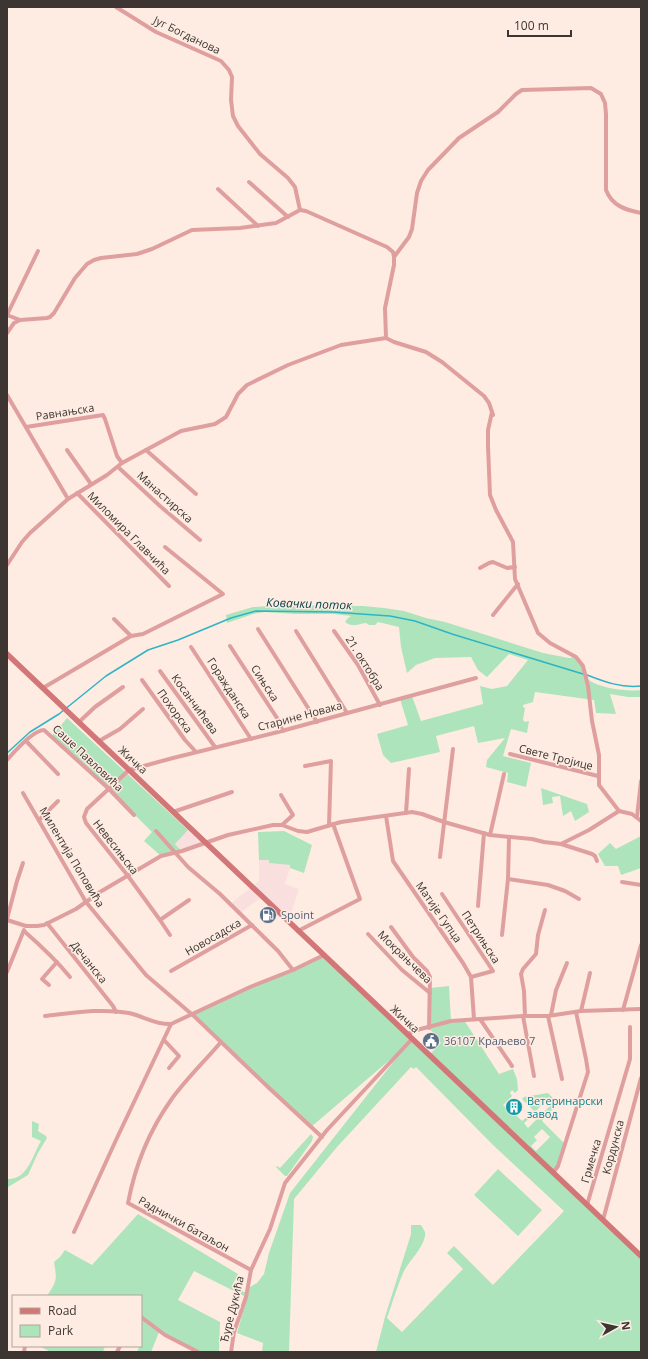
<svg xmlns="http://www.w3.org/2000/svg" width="648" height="1359" font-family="'Open Sans',sans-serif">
<rect width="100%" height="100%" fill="#feece2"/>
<g fill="#fadfdf">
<polygon points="188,830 203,844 182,851 175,844"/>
<polygon points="259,860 269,860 270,863 291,865 285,884 299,889 288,922 262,897 240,913 230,904 259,881"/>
</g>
<g fill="#ade4bc" fill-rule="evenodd">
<path d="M284 605 363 606 384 608 404 611 426 618 445 622 543 653 569 658 576 657C583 663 581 671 586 677 594 688 629 692 641 690V697H628L610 694 616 714 596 713 594 700 535 692 533 702 523 705V707L525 708 523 720 525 722 529 721 527 733 511 729 503 756 531 763 526 787 507 782 508 773 486 767 487 760 505 738 478 743 474 726 436 736 440 752 391 763 383 755 377 734 408 725 400 699 412 696 421 721 483 704 480 686 492 689 507 686 528 660 509 654 487 677 478 670 471 657 435 658 416 665 407 673 401 647 399 627 378 622 375 625H369L366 623C358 624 353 628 345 622L347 619 351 616 333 614H295L264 612 253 614 227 623 226 615 253 607Z"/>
<polygon points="67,718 188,830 175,844 182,851 161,856 144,841 152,832 109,789 51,737"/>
<polygon points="541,788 587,804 589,812 575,821 571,811 563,816 560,796 552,797 553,803 543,805"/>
<polygon points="284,831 312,845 304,873 290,868 290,865 269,863 269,860 259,860 258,832"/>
<polygon points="641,836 641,868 621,875 618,866 605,866 598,854 610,843 616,849"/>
<path d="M324 955 429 1055 441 1043 429 1028 430 988 449 986 451 1021 464 1020 499 1074 513 1069 517 1079 518 1090 515 1093 512 1090 510 1093 512 1096 503 1105 509 1111 511 1110 522 1121 529 1115 531 1117 524 1123 528 1128 554 1102 549 1097 535 1112 522 1099 524 1097 548 1093 558 1103 542 1121 565 1144 558 1166 553 1173 641 1256V1352H376L385 1317 411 1234V1225H421C423 1229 426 1231 425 1236 423 1248 410 1260 404 1271 397 1286 393 1302 387 1318L402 1332 463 1269 447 1253 454 1246 493 1285 564 1211 494 1146 416 1067 414 1069 411 1067 337 1147 294 1199 289 1352H262L263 1343 237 1333 250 1287 257 1283 264 1274 269 1253 290 1193 406 1046 311 1127 192 1014ZM542 1129 550 1137 536 1151 531 1146 537 1140 534 1137Z"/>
<path d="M32 1121 39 1124 38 1131 46 1136 47 1138 38 1153 28 1175 8 1187H7V1179C28 1180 32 1156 41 1141L32 1137Z"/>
<polygon points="311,1134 313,1137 312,1141 287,1176 285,1176 276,1167 277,1166 280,1168"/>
<polygon points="498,1169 542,1210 518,1236 474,1195"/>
<path d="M138 1214 238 1274 232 1286 246 1293 244 1296 194 1271 178 1300 220 1322 219 1352H198L159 1332 151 1352H137L139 1347 138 1346H141V1296H47C57 1281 57 1280 54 1262L60 1257 65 1250 92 1265Z"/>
<polygon points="39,1346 105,1346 103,1352 51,1352"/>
</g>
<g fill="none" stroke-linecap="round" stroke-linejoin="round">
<g stroke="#2fb4c5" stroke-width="1.5">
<path d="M587 675C605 682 621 688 641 686"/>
<polyline points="7,753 30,732 59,714 106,676 148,650 178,640 231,618 256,611 332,612 390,616 415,621 452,634 583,674"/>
</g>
<g stroke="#e09f9f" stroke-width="4">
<polyline points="116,7 156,32 221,61 229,70 232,77 231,100 233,116 238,126 260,154 288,178 295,187 300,210"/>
<polyline points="249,182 288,217"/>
<polyline points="218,189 258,226"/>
<polyline points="300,210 306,211 387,247 393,252 394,257 394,265 385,308 386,338"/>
<path d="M394 257 409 237 412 229 417 193 421 181 428 170 459 138 498 112 516 94 522 90 591 88 601 94 605 103 606 114V190C612 206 626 210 641 213"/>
<polyline points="7,315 20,320 47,318 50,317 54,313 75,278 87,264 94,260 101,258 137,254 152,249 192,230 240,228 276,223 300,210"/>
<polyline points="7,315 38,251"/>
<polyline points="7,333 14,323 20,320"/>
<polyline points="7,395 68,499"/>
<polyline points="492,412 488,430 488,446 490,495 496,510 513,542 515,579 538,633 550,643 576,657 583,666 588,686 592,721 599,755 599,785 619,811"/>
<polyline points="26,427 103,415 105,419 117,456 122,463"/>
<polyline points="67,450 91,484"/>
<polyline points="146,450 196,494"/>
<polyline points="118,467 160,506 200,540"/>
<polyline points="77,493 169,586"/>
<polyline points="7,565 22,542 30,533 68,499 107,475 122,463 181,431 215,424 226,417 238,394 247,385 288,365 341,345 386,338 394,342 426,352 442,362 484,396 489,403 493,415"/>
<polyline points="480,568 489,563 493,562 507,568 515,567"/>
<polyline points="493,615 518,584"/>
<polyline points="114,619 131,636"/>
<polyline points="258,629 317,722"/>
<polyline points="296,631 347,713"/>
<polyline points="334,631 358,665 380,705"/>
<polyline points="230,646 277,718 283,731"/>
<polyline points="191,647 251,739"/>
<polyline points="160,671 215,747"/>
<polyline points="142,680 185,740 196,752"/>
<polyline points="43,688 131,636 143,634 223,594 165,547"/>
<polyline points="79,722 95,707 123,687"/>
<polyline points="26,741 58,774"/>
<polyline points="99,741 120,729 143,709"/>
<polyline points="510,754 598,776"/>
<path d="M7 760C14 752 33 730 44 730L109 789 134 815"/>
<polyline points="305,766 331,761 329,825"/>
<polyline points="23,793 86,902 146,975 195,1017 268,1087 322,1137"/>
<polyline points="281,795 293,815 282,825"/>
<polyline points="619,811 632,814 641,821"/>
<polyline points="173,812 232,792"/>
<polyline points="406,813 409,769"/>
<polyline points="386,816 393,861 463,963 471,977 474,1019"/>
<polyline points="637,817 641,781"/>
<polyline points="39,820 58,801"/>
<polyline points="156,831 188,867 220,894 278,951 293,970"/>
<polyline points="490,835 504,774"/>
<polyline points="561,844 592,854 595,856 597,861"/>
<polyline points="440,857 453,749"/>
<polyline points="508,879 548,885 565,891 579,899"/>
<polyline points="622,882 641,885"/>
<polyline points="442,894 493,971 471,977"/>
<polyline points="189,900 160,920 128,876 86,823 84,817 87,809 129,770 173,758 278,732 476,678"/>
<polyline points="478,906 484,833"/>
<polyline points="7,919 17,881 23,863"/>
<polyline points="7,920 26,926 37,926 44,925 76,909 100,892 161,856 182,851 228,835 273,825 282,825 298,831 307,832 341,822 412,812 422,814 444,822 490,835 532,839 544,842 561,844 589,830 619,811"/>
<polyline points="160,920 170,935"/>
<polyline points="47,923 113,1006 116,1012"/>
<polyline points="391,927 413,957 427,971 430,977 429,1028"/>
<path d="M24 931C40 945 56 960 70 977"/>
<polyline points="298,931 360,899 333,824"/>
<polyline points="368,934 402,970 430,993"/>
<polyline points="502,935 508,879 509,838"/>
<polyline points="171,971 252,925"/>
<polyline points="7,972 24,930"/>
<polyline points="49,985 42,979 57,962"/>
<polyline points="623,1010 641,945"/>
<polyline points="581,1011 590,973"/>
<polyline points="551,1015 556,990 567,963"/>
<path d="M45 1016C72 1013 101 1008 129 1013 143 1016 156 1025 171 1024"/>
<polyline points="523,1016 534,1076"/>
<polyline points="525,1016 524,991 521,974 523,969 536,954 538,935 545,910"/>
<polyline points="548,1016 562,1079"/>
<polyline points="480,1019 512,1066"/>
<polyline points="407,1035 413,1031 451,1021 523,1016 548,1016 581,1011 641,1009"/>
<polyline points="164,1040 179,1056 169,1068"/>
<path d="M221 1042C205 1061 186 1079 171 1100 149 1131 135 1166 128 1203L251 1270"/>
<polyline points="553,1173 558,1166 588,1072 586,1059 576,1012"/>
<polyline points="587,1205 630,1059 630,1027"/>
<polyline points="603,1220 641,1078"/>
<polyline points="74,1232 116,1140 171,1024 250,987 293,970 324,955"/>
<polyline points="141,1317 165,1335 198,1352"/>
<polyline points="24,1352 25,1346"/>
<polyline points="117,1352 120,1346"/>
<polyline points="231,1352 234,1332 246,1297 251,1270 270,1229 285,1183 327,1130 412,1039"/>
</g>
<polyline stroke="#d27677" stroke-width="5.5" points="7,654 641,1256"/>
</g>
<defs>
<g id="fuel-disc" transform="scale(0.9)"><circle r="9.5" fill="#5c6f8a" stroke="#feece2"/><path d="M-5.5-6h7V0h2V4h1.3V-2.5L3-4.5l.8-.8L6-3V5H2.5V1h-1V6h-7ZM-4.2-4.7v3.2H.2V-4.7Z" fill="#fff"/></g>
<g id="civic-disc" transform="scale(0.9)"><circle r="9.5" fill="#5c6f8a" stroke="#feece2"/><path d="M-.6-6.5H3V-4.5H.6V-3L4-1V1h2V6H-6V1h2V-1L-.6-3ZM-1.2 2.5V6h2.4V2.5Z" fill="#fff"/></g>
<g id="building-disc" transform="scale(0.9)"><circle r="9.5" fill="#0f9aa8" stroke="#feece2"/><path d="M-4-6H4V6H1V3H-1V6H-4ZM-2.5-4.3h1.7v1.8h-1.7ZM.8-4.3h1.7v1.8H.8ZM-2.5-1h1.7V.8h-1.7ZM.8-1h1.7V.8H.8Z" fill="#fff"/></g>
</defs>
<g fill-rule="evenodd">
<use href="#fuel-disc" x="268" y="915"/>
<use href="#civic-disc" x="431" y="1041"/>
<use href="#building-disc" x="514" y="1107"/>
</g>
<g text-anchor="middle" stroke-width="3" stroke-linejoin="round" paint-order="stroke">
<g font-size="11" fill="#3c3531" stroke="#feece2">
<text transform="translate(187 35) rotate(26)" y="4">Југ Богданова</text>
<text transform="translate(65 412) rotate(-9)" y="4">Равнањска</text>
<text transform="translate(165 497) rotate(42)" y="4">Манастирска</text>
<text transform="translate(129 533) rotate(45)" y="4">Миломира Главчића</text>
<text transform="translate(365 663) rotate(58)" y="4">21. октобра</text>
<text transform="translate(265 683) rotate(57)" y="4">Сињска</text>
<text transform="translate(229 688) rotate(57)" y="4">Горажданска</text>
<text transform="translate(195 704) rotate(54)" y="4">Косанчићева</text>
<text transform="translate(175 711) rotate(54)" y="4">Похорска</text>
<text transform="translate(300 716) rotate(-15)" y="4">Старине Новака</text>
<text transform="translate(556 757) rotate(14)" y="4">Свете Тројице</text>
<text transform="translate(88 758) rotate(43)" y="4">Саше Павловића</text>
<text transform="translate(133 760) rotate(43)" y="4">Жичка</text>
<text transform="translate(116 847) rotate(52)" y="4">Невесињска</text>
<text transform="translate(72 857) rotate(59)" y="4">Милентија Поповића</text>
<text transform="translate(439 912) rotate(55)" y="4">Матије Гупца</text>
<text transform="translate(213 937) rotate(-30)" y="4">Новосадска</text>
<text transform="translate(481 937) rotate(57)" y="4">Петрињска</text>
<text transform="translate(405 957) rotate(44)" y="4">Мокрањчева</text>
<text transform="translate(89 962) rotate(51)" y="4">Дечанска</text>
<text transform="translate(405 1019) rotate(43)" y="4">Жичка</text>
<text transform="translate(613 1147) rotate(-75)" y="4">Кордунска</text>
<text transform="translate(591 1161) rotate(-74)" y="4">Грмечка</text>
<text transform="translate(184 1224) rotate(29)" y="4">Раднички батаљон</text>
<text transform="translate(232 1309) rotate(-76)" y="4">Ђуре Дукића</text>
</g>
<g font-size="11" fill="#4e5e75" stroke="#feece2" text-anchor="start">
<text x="281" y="919">Spoint</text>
<text x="444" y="1045">36107 Краљево 7</text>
</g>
<g font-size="11" fill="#0d838f" stroke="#feece2" text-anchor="start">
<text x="527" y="1105">Ветеринарски<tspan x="527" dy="13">завод</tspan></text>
</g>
<g font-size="12" font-style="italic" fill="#064149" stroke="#feece2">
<text transform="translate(309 604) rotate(2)" y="4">Ковачки поток</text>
</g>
</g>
<rect width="648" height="1359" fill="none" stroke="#3c3531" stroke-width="16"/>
<rect x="12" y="1295" width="130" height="52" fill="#feece2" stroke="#b0a39b"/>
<rect x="20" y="1308" width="20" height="6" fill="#d27677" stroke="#b0a39b"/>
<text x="48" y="1315" font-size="12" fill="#3c3531">Road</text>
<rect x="20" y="1325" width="20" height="12" fill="#ade4bc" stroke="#b0a39b"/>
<text x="48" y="1335" font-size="12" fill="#3c3531">Park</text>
<g transform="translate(616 1327) rotate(82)" stroke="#feece2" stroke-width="3" paint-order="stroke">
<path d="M0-3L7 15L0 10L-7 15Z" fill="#3c3531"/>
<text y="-6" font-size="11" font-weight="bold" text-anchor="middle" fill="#3c3531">N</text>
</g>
<path d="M508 30v6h63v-6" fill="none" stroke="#3c3531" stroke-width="2"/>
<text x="514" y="30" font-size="12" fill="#3c3531" stroke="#feece2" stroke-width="3" paint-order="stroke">100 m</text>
</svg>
